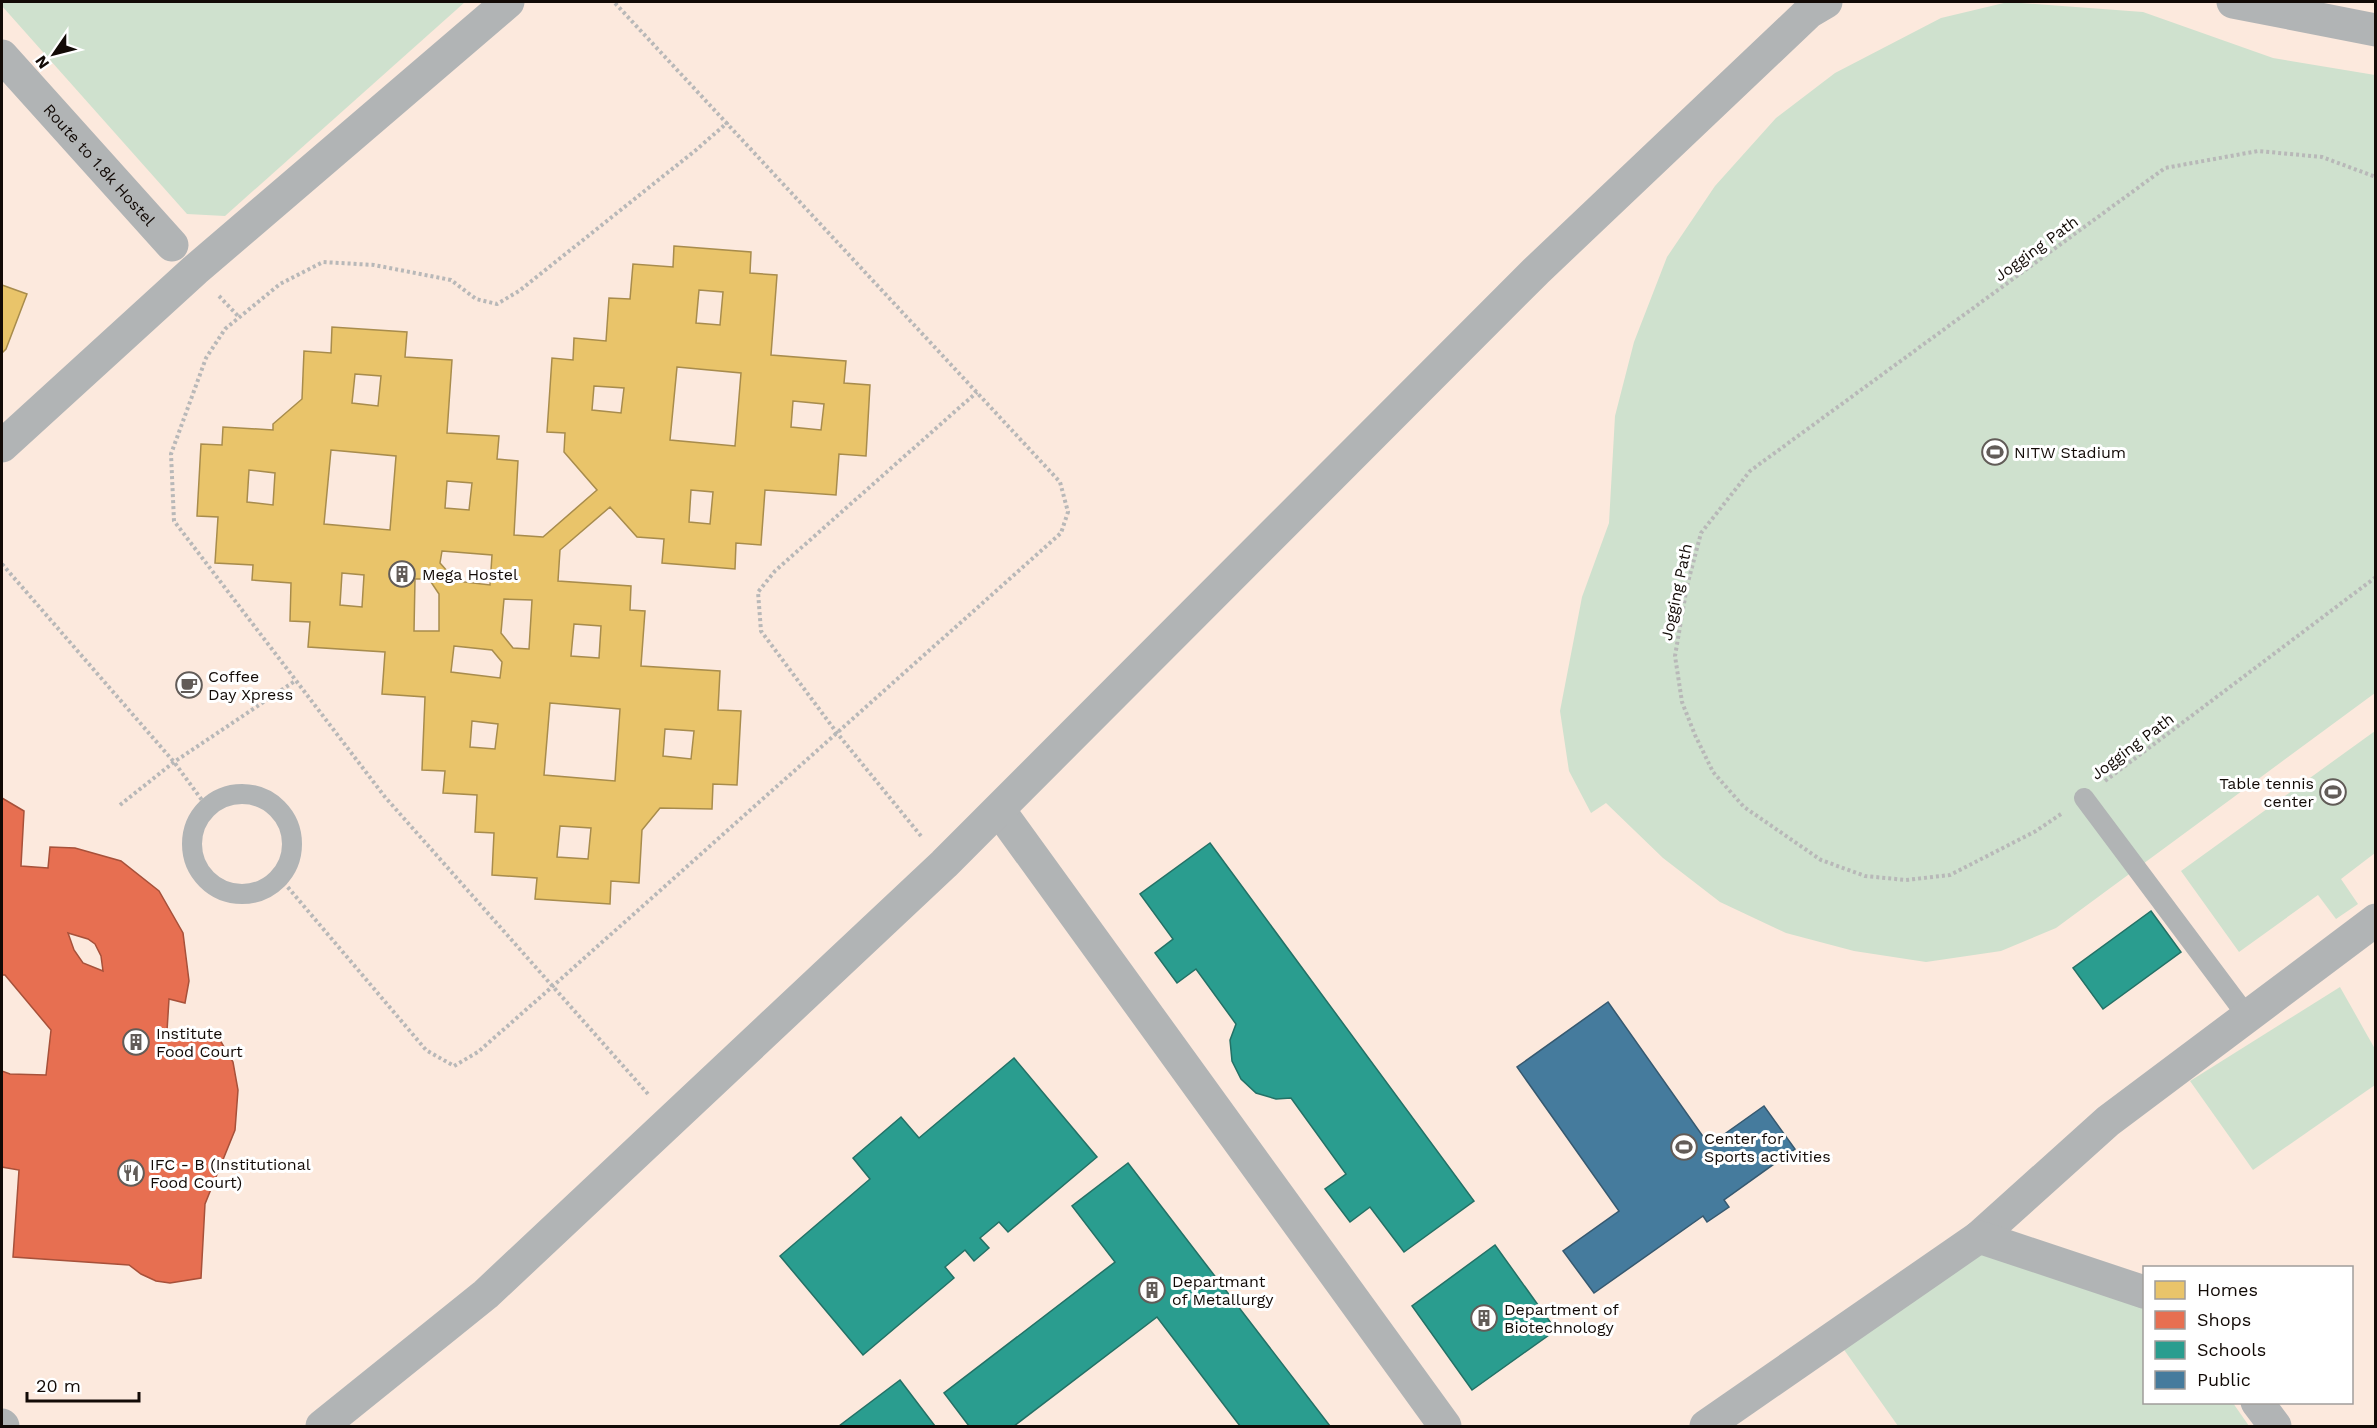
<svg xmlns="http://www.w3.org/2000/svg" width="2377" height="1428" font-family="'Work Sans',sans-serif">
<rect width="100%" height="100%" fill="#f8f3f0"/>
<path fill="#fce9dd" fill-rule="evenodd" d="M2 2H2375V1426H2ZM2144 1268H2352V1402H2144Z"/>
<g fill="#cfe1ce">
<polygon points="2,2 465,2 225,216 187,214 2,6"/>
<polygon points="2008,2 2143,12 2273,58 2375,75 2375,693 2056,928 2001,951 1926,962 1854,951 1786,933 1720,902 1663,858 1606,803 1591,813 1569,771 1560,711 1582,597 1609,523 1615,416 1634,342 1667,257 1715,186 1776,118 1835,73 1941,18"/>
<polygon points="2375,731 2375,853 2341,879 2358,904 2336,919 2318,895 2239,952 2181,871"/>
<polygon points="2340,987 2375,1049 2375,1085 2253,1170 2190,1081"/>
<polygon points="1979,1237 2144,1292 2144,1402 2233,1403 2249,1426 1898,1426 1835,1337"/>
</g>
<g fill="#e9c46a" stroke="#a88c4c" stroke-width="1.5" fill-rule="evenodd">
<path d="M674 246 751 252 750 273 777 275 771 355 846 361 844 383 870 385 866 456 839 454 836 495 765 490 761 545 736 543 735 569 662 563 664 539 637 537 610 507 560 550 558 581 631 586 630 610 645 611 641 666 720 671 718 710 741 711 737 785 713 784 712 809 660 808 642 830 639 883 611 881 610 904 535 899 537 878 492 875 494 833 475 832 477 795 443 793 445 771 422 770 425 697 382 694 385 652 308 647 310 622 290 621 291 583 252 580 253 565 215 563 218 517 197 516 201 444 222 445 223 427 273 430V424L302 399 304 351 331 353 332 327 407 332 405 357 452 360 447 433 499 436 497 459 518 461 514 535 543 537 597 490 564 452 565 433 547 432 552 358 573 360 574 338 606 341 609 298 630 299 633 264 673 267ZM699 290 723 292 720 325 696 323ZM677 367 741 373 735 446 670 440ZM355 374 381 376 378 406 352 403ZM594 386 624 388 621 413 592 410ZM793 401 824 404 821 430 791 427ZM331 450 396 456 390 530 324 524ZM249 470 275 473 273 505 247 502ZM447 481 472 483 469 510 445 508ZM691 490 713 492 710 524 689 522ZM442 551 492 555 490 585 456 581 440 563ZM342 573 364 575 362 607 340 605ZM415 579H429L439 594V631H414ZM504 599 532 600 529 649 513 648 501 633ZM574 624 601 626 599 658 571 656ZM454 646 492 650 502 662 500 678 451 672ZM550 703 620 709 615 781 544 775ZM472 721 498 724 495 749 470 747ZM665 729 694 731 691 759 663 756ZM560 826 591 828 588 859 557 857Z"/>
<polygon points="2,285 27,294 6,349 2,353"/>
</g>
<g fill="#e76f51" stroke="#a7513a" stroke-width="1.5" fill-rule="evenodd">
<polygon points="190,677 197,685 188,692 182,684"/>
<path d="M2 798 24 811 21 866 48 868 50 847 75 848 121 861 159 891 183 933 189 981 185 1003 169 999 167 1031 217 1035 233 1062 238 1090 235 1130 205 1204 201 1278 170 1283 156 1281 141 1274 129 1265 13 1257 19 1170 2 1167V1071L10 1074 46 1075 51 1030 5 975H2ZM68 933 88 939 95 944 101 956 103 971 83 963 74 950Z"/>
</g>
<g fill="#2a9d8f" stroke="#237166" stroke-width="1.5">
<polygon points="1210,843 1474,1201 1404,1252 1370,1207 1350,1222 1325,1189 1346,1174 1291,1098 1276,1099 1256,1093 1241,1079 1232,1061 1230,1040 1236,1024 1196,969 1177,983 1155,953 1173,939 1140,894"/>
<polygon points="2151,911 2181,952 2103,1009 2073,968"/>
<polygon points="1014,1058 1097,1157 1008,1232 999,1222 980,1238 989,1248 974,1261 965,1250 945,1267 954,1278 863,1355 780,1256 870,1179 853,1158 901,1117 919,1138"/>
<polygon points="1128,1163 1330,1426 1240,1426 1157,1317 1014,1426 969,1426 944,1393 1115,1262 1072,1206"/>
<polygon points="1495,1245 1556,1330 1472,1390 1412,1306"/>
<polygon points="900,1380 935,1426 839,1426"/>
</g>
<polygon fill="#457b9d" stroke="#365970" stroke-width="1.5" points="1608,1002 1709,1145 1764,1106 1795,1149 1724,1200 1729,1207 1707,1222 1703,1216 1594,1293 1563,1251 1619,1211 1517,1067"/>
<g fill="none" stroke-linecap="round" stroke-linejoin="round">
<g stroke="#b8b8b8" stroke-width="4" stroke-dasharray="3 3" stroke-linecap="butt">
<polyline points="219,296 239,317"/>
<polyline points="2,564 174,762 207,807"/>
<polyline points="2105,781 2376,577"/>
<polyline points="120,805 174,762 295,681"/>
<polyline points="2061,814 2036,831 1950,875 1906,880 1865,876 1821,860 1744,807 1713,772 1695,735 1682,702 1675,656 1687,586 1701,533 1750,471 2165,168 2258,151 2322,157 2376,177"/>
<polyline points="921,836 837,733 761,631 758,592 775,571 977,392"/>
<polyline points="280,878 426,1050 454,1066 478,1052 553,986 1061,533 1068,512 1060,482 614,2"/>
<polyline points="648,1094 385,797 174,521 171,454 206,358 225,329 280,284 323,262 374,265 451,280 476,299 497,304 519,291 696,150 728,122"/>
</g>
<g stroke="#b1b4b5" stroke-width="20">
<circle cx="242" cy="844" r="50"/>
<polyline points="2084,798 2247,1016"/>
</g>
<g stroke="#b1b4b5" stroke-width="33">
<polyline points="2233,2 2376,30"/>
<path id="s1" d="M2 56 172 245"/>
<polyline points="2,446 195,270 508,2"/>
<polyline points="999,810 1445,1426"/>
<polyline points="1979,1237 2108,1121 2376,920"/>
<polyline points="2257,1402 2275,1426"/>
<polyline points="2,1425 3,1426"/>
<polyline points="322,1426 486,1294 944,864 1536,271 1809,12 1826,2"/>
<polyline points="1706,1426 1979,1237 2144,1292"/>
</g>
</g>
<defs>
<g id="stadium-ring" transform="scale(1.35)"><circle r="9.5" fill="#fff" stroke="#625c58" stroke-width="1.5"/><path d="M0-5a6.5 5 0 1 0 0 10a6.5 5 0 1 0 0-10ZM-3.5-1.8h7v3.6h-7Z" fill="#625c58"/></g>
<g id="building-ring" transform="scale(1.35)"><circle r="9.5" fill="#fff" stroke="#625c58" stroke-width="1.5"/><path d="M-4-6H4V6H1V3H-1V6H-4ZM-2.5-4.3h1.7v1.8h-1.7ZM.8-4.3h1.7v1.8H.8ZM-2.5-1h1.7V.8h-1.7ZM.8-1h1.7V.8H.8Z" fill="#625c58"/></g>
<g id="cafe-ring" transform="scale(1.35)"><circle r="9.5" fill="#fff" stroke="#625c58" stroke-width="1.5"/><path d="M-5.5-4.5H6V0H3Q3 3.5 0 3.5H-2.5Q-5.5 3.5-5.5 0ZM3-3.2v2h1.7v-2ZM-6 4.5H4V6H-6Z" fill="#625c58"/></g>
<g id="restaurant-ring" transform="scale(1.35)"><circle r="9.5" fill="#fff" stroke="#625c58" stroke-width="1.5"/><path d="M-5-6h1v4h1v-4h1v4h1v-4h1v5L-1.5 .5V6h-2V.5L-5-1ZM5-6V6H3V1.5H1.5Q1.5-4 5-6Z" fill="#625c58"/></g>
</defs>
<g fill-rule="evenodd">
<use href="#stadium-ring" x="1995" y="452"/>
<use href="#building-ring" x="402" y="574"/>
<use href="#cafe-ring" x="189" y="685"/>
<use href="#stadium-ring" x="2333" y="792"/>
<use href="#building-ring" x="136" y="1042"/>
<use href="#stadium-ring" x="1684" y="1147"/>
<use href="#restaurant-ring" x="131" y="1173"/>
<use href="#building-ring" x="1152" y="1290"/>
<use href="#building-ring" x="1484" y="1318"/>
</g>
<g text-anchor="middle" stroke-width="6" stroke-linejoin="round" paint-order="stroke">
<g font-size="16" fill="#120a06" stroke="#fff">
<text dy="6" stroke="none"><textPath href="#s1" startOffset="146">Route to 1.8k Hostel</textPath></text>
<text transform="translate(2036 248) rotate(-36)" y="6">Jogging Path</text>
<text transform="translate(1676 592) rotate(-78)" y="6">Jogging Path</text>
<text transform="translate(2132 746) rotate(-37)" y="6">Jogging Path</text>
</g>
<g font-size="16" fill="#120a06" stroke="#fff" text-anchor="start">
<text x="2014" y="458">NITW Stadium</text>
<text x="422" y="580">Mega Hostel</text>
<text x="208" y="682">Coffee<tspan x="208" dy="18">Day Xpress</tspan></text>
<text x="2314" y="789" text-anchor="end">Table tennis<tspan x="2314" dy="18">center</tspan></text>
<text x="156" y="1039">Institute<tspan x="156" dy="18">Food Court</tspan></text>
<text x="1704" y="1144">Center for<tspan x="1704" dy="18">Sports activities</tspan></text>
<text x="150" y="1170">IFC - B (Institutional<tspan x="150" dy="18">Food Court)</tspan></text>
<text x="1172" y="1287">Departmant<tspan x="1172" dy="18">of Metallurgy</tspan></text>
<text x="1504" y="1315">Department of<tspan x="1504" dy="18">Biotechnology</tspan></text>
</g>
</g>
<rect width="2377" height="1428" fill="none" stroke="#120a06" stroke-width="6"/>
<rect x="2143" y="1266" width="210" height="138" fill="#ffffff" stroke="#a09d9b" stroke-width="1.5"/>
<rect x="2155" y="1281" width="30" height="18" fill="#e9c46a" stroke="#a09d9b" stroke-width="1.5"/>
<text x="2197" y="1296" font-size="18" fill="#120a06">Homes</text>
<rect x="2155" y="1311" width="30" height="18" fill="#e76f51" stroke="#a09d9b" stroke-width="1.5"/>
<text x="2197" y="1326" font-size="18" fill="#120a06">Shops</text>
<rect x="2155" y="1341" width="30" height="18" fill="#2a9d8f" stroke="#a09d9b" stroke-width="1.5"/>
<text x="2197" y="1356" font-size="18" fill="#120a06">Schools</text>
<rect x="2155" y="1371" width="30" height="18" fill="#457b9d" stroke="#a09d9b" stroke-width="1.5"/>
<text x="2197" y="1386" font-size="18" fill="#120a06">Public</text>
<g transform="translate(54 54) rotate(235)" stroke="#ffffff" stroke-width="4.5" paint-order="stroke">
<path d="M0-4.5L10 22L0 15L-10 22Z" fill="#120a06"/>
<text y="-9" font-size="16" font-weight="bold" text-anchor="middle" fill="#120a06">N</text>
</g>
<path d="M27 1392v9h112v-9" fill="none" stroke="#120a06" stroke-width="3"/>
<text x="36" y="1392" font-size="18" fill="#120a06" stroke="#ffffff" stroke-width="4.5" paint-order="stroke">20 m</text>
</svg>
